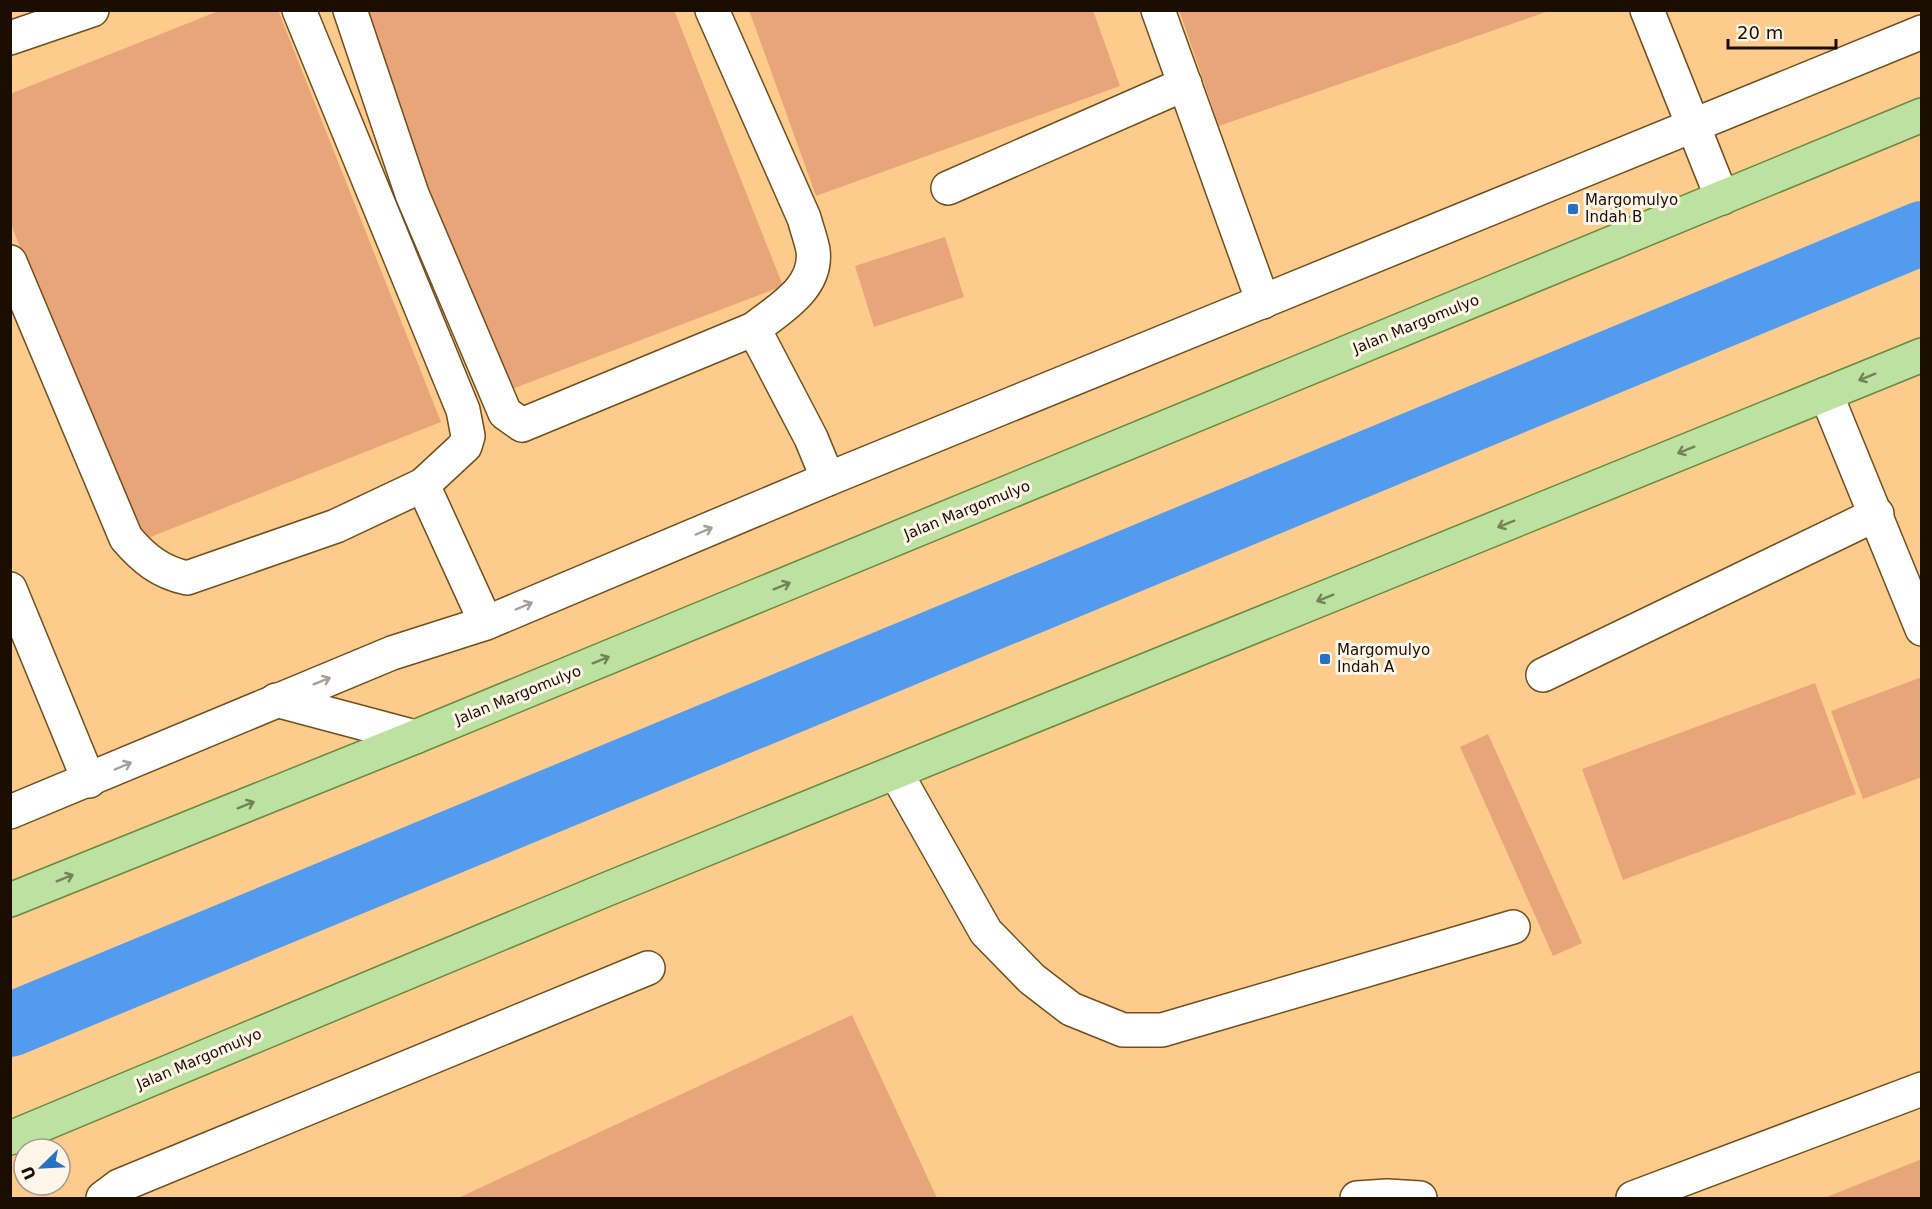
<svg xmlns="http://www.w3.org/2000/svg" width="1932" height="1209" font-family="'DejaVu Sans',sans-serif">
<rect width="100%" height="100%" fill="#fdcc8c"/>
<g fill="none" stroke-linecap="round" stroke-linejoin="round">
<polyline stroke="#539bef" stroke-width="64" points="10,1025 1922,233"/>
</g>
<g fill="#e9a57a">
<polygon points="221,10 278,10 441,422 138,542 10,222 10,94"/>
<polygon points="355,10 674,10 783,286 499,394"/>
<polygon points="749,10 1093,10 1120,86 816,196"/>
<polygon points="1179,10 1549,10 1549,11 1219,126"/>
<polygon points="945,237 964,297 874,327 855,266"/>
<polygon points="1922,677 1922,777 1863,799 1831,711"/>
<polygon points="1815,683 1856,794 1623,880 1582,769"/>
<polygon points="1488,734 1582,943 1553,956 1460,747"/>
<polygon points="852,1015 937,1198 458,1198"/>
<polygon points="1922,1159 1922,1198 1824,1198"/>
</g>
<g fill="none" stroke-linecap="round" stroke-linejoin="round">
<g stroke="#704e1d" stroke-width="36">
<g id="minor">
<polyline points="299,10 463,410 468,436 465,446 423,485"/>
<polyline points="350,10 412,194 505,413 522,425 754,329 811,438 828,479"/>
<path d="M712 10 804 218C807 229 811 240 813 250 818 288 779 309 754 329"/>
<polyline points="1158,10 1263,302"/>
<polyline points="1647,10 1722,198"/>
<polyline points="10,38 92,10"/>
<polyline points="948,188 1185,84"/>
<path d="M10 262 126 538C144 559 160 572 187 578L336 526 423 485 486 623"/>
<polyline points="1826,394 1922,629"/>
<polyline points="10,589 89,781"/>
<polyline points="1543,675 1877,514"/>
<polyline points="276,700 415,737"/>
<polyline points="896,773 986,932 1032,979 1071,1009 1123,1030 1162,1030 1513,927"/>
<polyline points="10,812 392,653 486,623 828,479 1922,32"/>
<polyline points="103,1198 119,1186 648,968"/>
<polyline points="1357,1198 1387,1196 1420,1198"/>
<polyline points="1633,1198 1922,1089"/>
</g>
</g>
<g stroke="#678a3f" stroke-width="36">
<g id="major">
<polyline points="10,900 415,737 1922,115"/>
<polyline points="10,1138 605,890 1922,355"/>
</g>
</g>
<use href="#minor" stroke="#fff" stroke-width="33"/>
<use href="#major" stroke="#bce1a0" stroke-width="33"/>
</g>
<defs><path id="oneway-shaft" d="M-6 0H5M1.5-3L5.5 0L1.5 3" fill="none" stroke-width="1.6" stroke-linecap="round" stroke-linejoin="round" transform="scale(1.5)"/></defs>
<g stroke="#748258">
<use href="#oneway-shaft" transform="translate(1867 377) rotate(158)"/>
<use href="#oneway-shaft" transform="translate(1686 450) rotate(158)"/>
<use href="#oneway-shaft" transform="translate(1506 524) rotate(158)"/>
<use href="#oneway-shaft" transform="translate(782 586) rotate(-22)"/>
<use href="#oneway-shaft" transform="translate(1325 598) rotate(158)"/>
<use href="#oneway-shaft" transform="translate(601 660) rotate(-22)"/>
<use href="#oneway-shaft" transform="translate(246 805) rotate(-22)"/>
<use href="#oneway-shaft" transform="translate(65 878) rotate(-22)"/>
</g>
<g stroke="#a49f99">
<use href="#oneway-shaft" transform="translate(704 531) rotate(-23)"/>
<use href="#oneway-shaft" transform="translate(524 606) rotate(-23)"/>
<use href="#oneway-shaft" transform="translate(322 681) rotate(-22)"/>
<use href="#oneway-shaft" transform="translate(123 766) rotate(-23)"/>
</g>
<g fill="#2671c1" stroke="#fff5e8" stroke-width="2">
<rect x="1567" y="203" width="12" height="12" rx="3"/>
<rect x="1319" y="653" width="12" height="12" rx="3"/>
</g>
<g text-anchor="middle" stroke-width="6" stroke-linejoin="round" paint-order="stroke">
<g font-size="15" fill="#1b0e00" stroke="#fff5e8" text-anchor="start">
<text x="1585" y="205">Margomulyo<tspan x="1585" dy="17">Indah B</tspan></text>
<text x="1337" y="655">Margomulyo<tspan x="1337" dy="17">Indah A</tspan></text>
</g>
<g font-size="15" fill="#1b0e00" stroke="#fff5e8">
<text transform="translate(1416 324) rotate(-22)" y="5">Jalan Margomulyo</text>
<text transform="translate(967 510) rotate(-22)" y="5">Jalan Margomulyo</text>
<text transform="translate(518 695) rotate(-22)" y="5">Jalan Margomulyo</text>
<text transform="translate(199 1059) rotate(-23)" y="5">Jalan Margomulyo</text>
</g>
</g>
<rect width="1932" height="1209" fill="none" stroke="#1b0e00" stroke-width="24"/>
<g transform="translate(42 1167) rotate(246)"><circle r="28" fill="#fff5e8" stroke="#a4998b" stroke-width="1.5"/>
<path d="M0-4.5L10 22L0 15L-10 22Z" fill="#2671c1"/>
<text y="-9" font-size="16" font-weight="bold" text-anchor="middle" fill="#1b0e00">U</text>
</g>
<path d="M1728 39v9h108v-9" fill="none" stroke="#1b0e00" stroke-width="3"/>
<text x="1737" y="39" font-size="18" fill="#1b0e00" stroke="#fff5e8" stroke-width="4.5" paint-order="stroke">20 m</text>
</svg>
